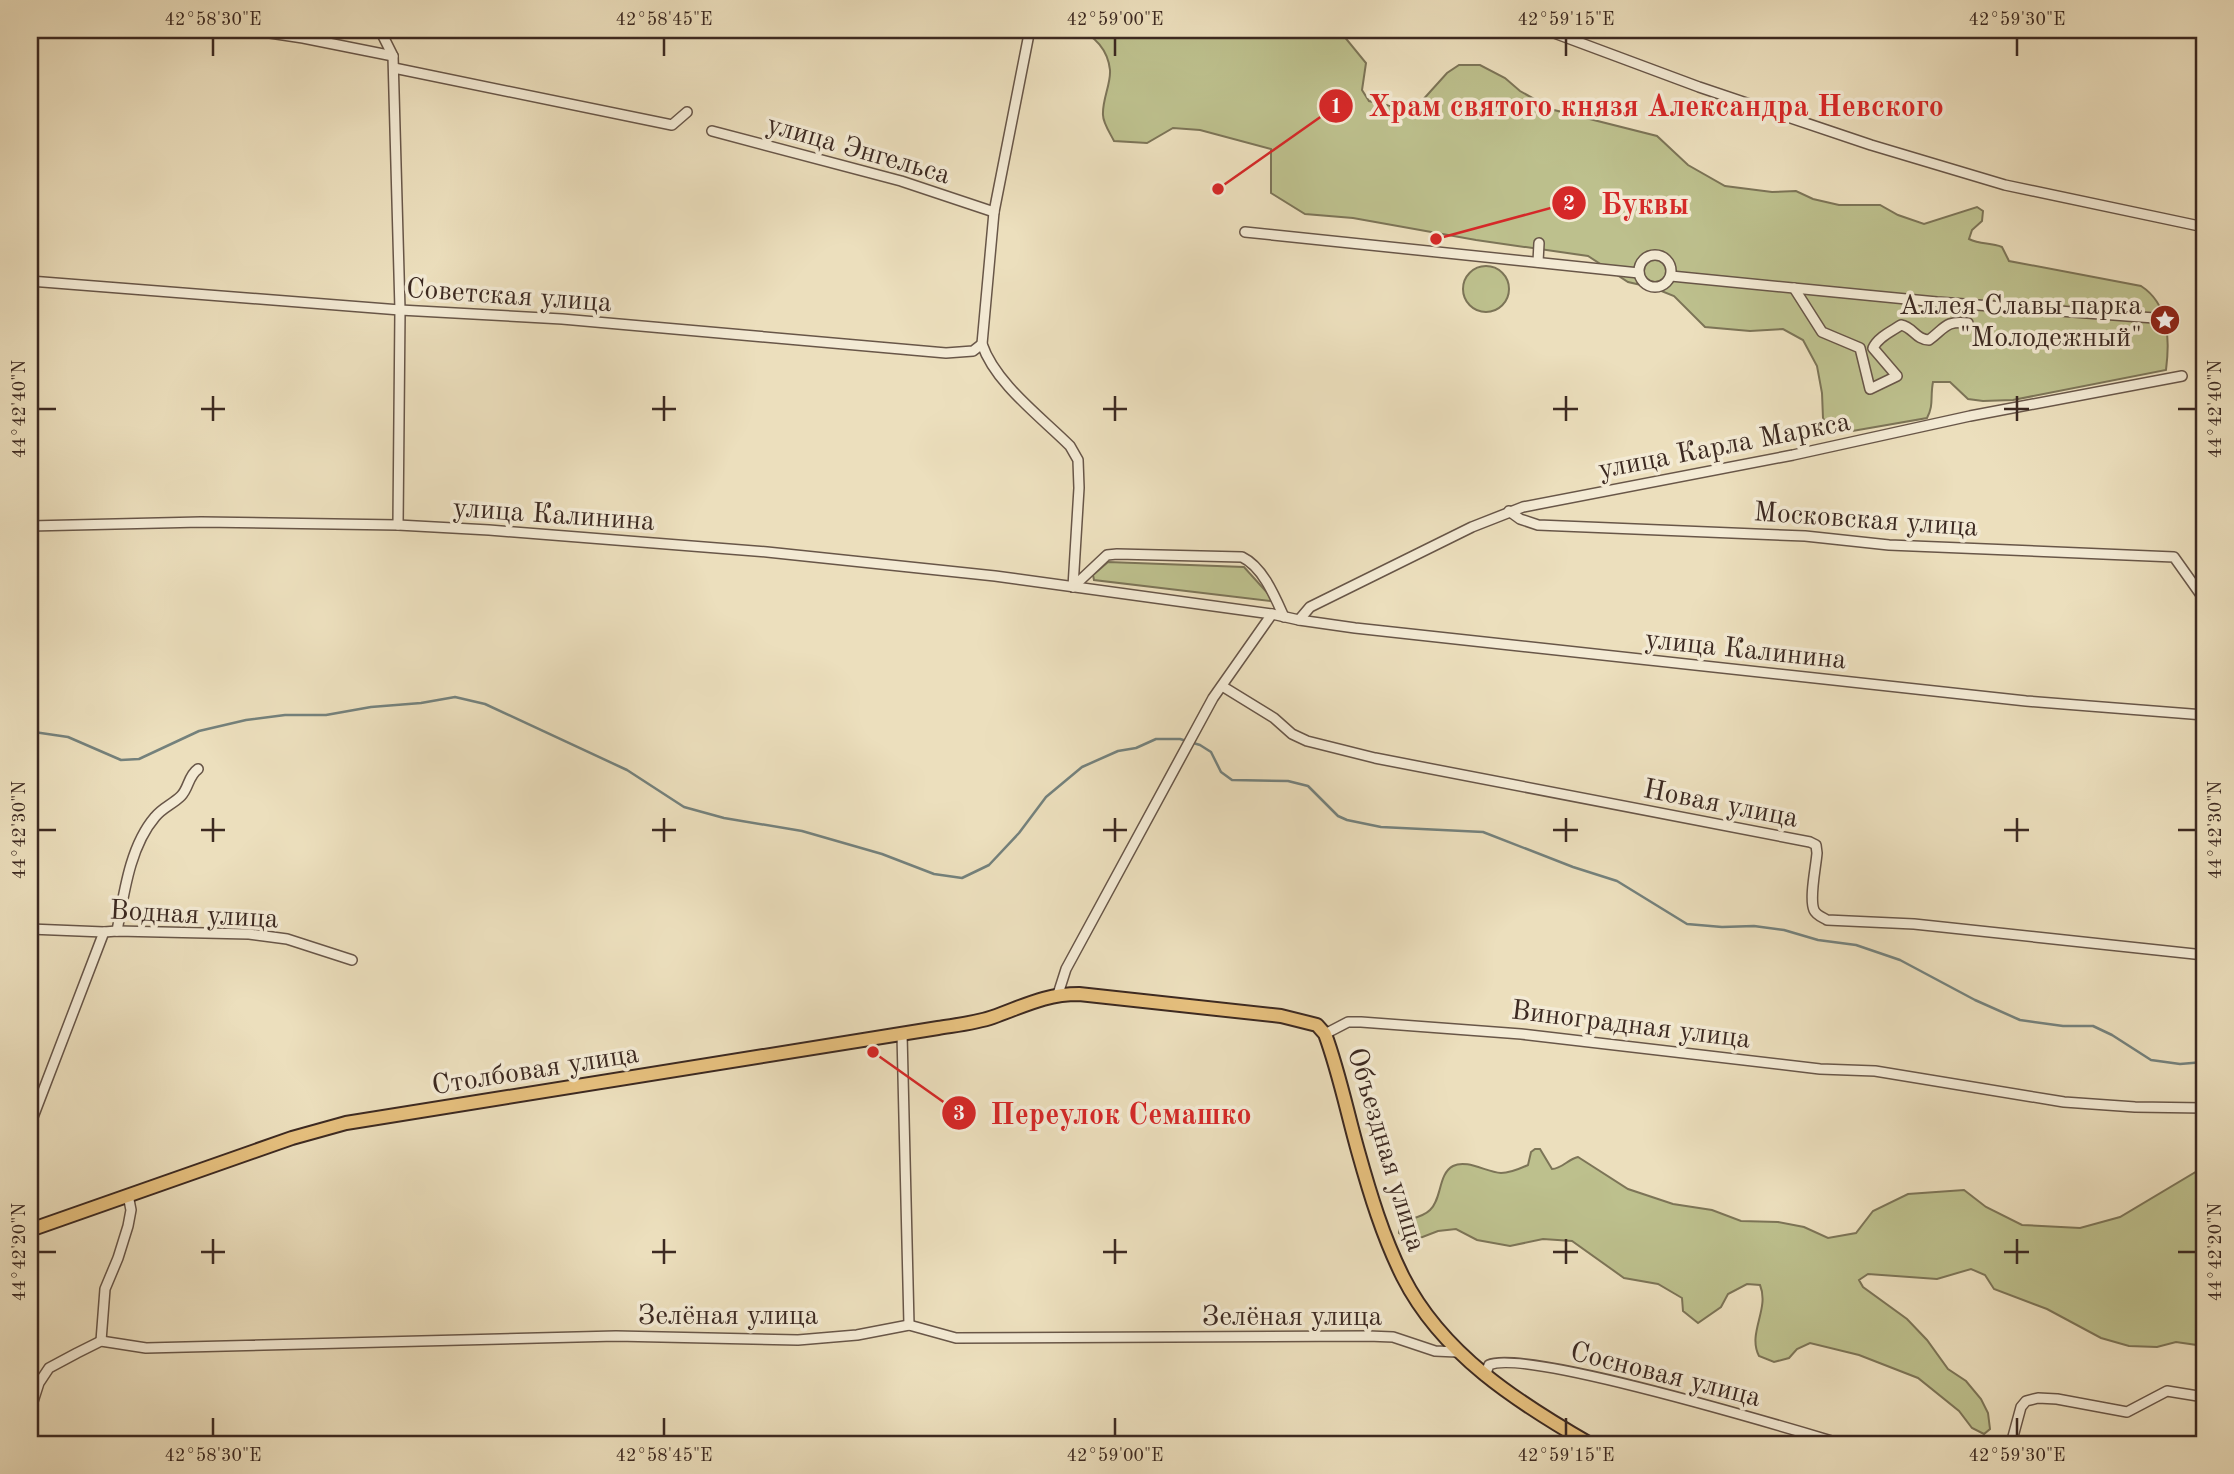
<svg xmlns="http://www.w3.org/2000/svg" width="2234" height="1474" font-family="'Old Standard TT',serif">
<rect width="100%" height="100%" fill="#ecdfbd"/>
<filter id="stains"><feTurbulence type="fractalNoise" baseFrequency=".00286" numOctaves="4"/><feColorMatrix values="0 0 0 0 .2 0 0 0 0 .09 0 0 0 0 .02 0 0 0 .5 -.17"/></filter>
<radialGradient id="worn" r=".72"><stop offset=".6" stop-color="#630" stop-opacity="0"/><stop offset="1" stop-color="#630" stop-opacity=".3"/></radialGradient>
<g fill="#bdc08d" stroke="#7c7457" stroke-width="2">
<path d="M1076 30H1339L1366 63 1362 90 1369 101 1399 108 1420 103 1447 73 1459 65H1480L1505 78 1520 91 1554 110 1657 136 1688 165 1725 186 1772 192 1796 191 1813 199 1839 205H1880L1898 215 1924 224 1977 207 1983 211 1982 221 1972 230 1969 239C1981 245 1990 242 2002 247L2009 261 2141 286C2169 304 2170 339 2166 370L2013 400 1983 401 1968 399 1950 382H1933C1930 397 1934 405 1927 418L1841 433 1829 429 1823 418 1822 393 1817 366 1803 340 1783 329 1750 331 1705 327 1674 296 1654 288 1628 282 1588 256 1476 240 1353 218 1305 214 1271 193V149L1200 130 1173 128 1147 143 1114 141C1110 133 1103 123 1103 115 1102 100 1111 84 1110 70 1108 51 1095 34 1076 30Z"/>
<circle cx="1486" cy="289" r="23"/>
<polygon points="1108,562 1244,567 1272,598 1270,601 1094,580 1093,575"/>
<path d="M1535 1149H1540L1552 1169C1562 1169 1568 1159 1578 1157L1628 1189 1673 1204 1712 1210 1741 1221 1778 1222 1804 1227 1828 1238 1856 1233 1873 1211 1908 1194 1964 1190 1986 1207 2022 1225 2080 1228 2120 1217 2204 1167V1346L2176 1342 2157 1347 2129 1346 2101 1338 2047 1309 1994 1289 1985 1275 1971 1269 1937 1279 1868 1274 1859 1280 1863 1287 1907 1319 1927 1340 1948 1369 1966 1381 1981 1399 1988 1413 1990 1429 1984 1434 1972 1428 1959 1411 1918 1378 1859 1355 1810 1343 1797 1349 1789 1358 1774 1362 1759 1356C1747 1333 1770 1309 1760 1285L1747 1284 1728 1294 1721 1307 1698 1323 1683 1311 1682 1298 1658 1284 1624 1278 1572 1241 1543 1239 1510 1246 1477 1240 1456 1229 1438 1231 1420 1238 1405 1237 1399 1233 1400 1223C1410 1218 1422 1218 1430 1210 1442 1199 1438 1174 1453 1166 1467 1159 1486 1172 1501 1173 1511 1173 1519 1169 1528 1165L1531 1152Z"/>
</g>
<g fill="none" stroke-linecap="round" stroke-linejoin="round">
<polyline stroke="#74817c" stroke-width="2.5" points="30,733 34,732 68,737 121,760 139,759 199,731 246,720 285,715 326,715 371,707 421,703 455,697 485,704 627,770 684,807 724,818 802,831 882,854 934,874 962,878 989,865 1019,833 1046,797 1082,767 1118,751 1136,748 1156,739 1180,739 1200,745 1211,752 1221,772 1232,780 1288,781 1308,786 1338,816 1347,820 1381,827 1483,832 1573,867 1617,881 1687,924 1722,927 1754,926 1784,930 1818,940 1856,945 1900,960 1975,1000 2020,1020 2063,1026 2093,1026 2112,1035 2151,1060 2180,1064 2204,1062"/>
<g stroke="#685648" stroke-width="12">
<g id="minor">
<polyline points="249,30 303,38 393,56"/>
<polyline points="380,30 393,56 400,310 398,525"/>
<path d="M1028 30 1029 34 994 212 982 344C995 383 1041 417 1070 446L1078 460 1079 488 1073 587"/>
<polyline points="1546,30 1699,87 1871,145 2005,185 2204,227"/>
<polyline points="394,68 672,125 687,112"/>
<polyline points="712,131 901,181 994,212"/>
<polyline points="1245,232 1639,273"/>
<circle cx="1655" cy="271" r="16"/>
<polyline points="1538,262 1539,243"/>
<polyline points="1671,276 1937,302 2168,319"/>
<polyline points="30,281 400,310 562,319 946,353 973,351 982,344"/>
<path d="M1794 288 1822 332 1860 348 1870 389 1897 376 1873 348C1878 337 1892 331 1901 325 1913 327 1916 340 1929 340 1945 328 1946 320 1968 323"/>
<polyline points="1509,511 1520,519 1538,525 1805,536 1889,545 2174,557 2201,595 2204,596"/>
<polyline points="30,526 201,522 398,525 489,530 767,552 995,576 1272,614 1299,620 1355,628 2026,701 2204,715"/>
<path d="M1073 587 1107 555 1117 554 1242 557C1263 567 1275 597 1284 617"/>
<polyline points="1299,620 1310,607 1472,527 1523,507 1793,455 1970,416 2182,376"/>
<path d="M1222 686 1274 718 1292 734 1307 741 1375 758 1810 842 1816 845 1817 853C1816 867 1809 898 1814 910 1816 915 1822 917 1827 920L1914 924 2204 955"/>
<polyline points="30,929 104,932 117,931 249,934 287,939 352,960"/>
<path d="M117 931C124 893 130 846 155 817 162 808 173 804 181 796 189 788 188 776 198 769"/>
<polyline points="1058,994 1066,969 1213,698 1272,614"/>
<polyline points="902,1034 909,1325"/>
<polyline points="1325,1034 1348,1022 1361,1022 1521,1034 1820,1069 1875,1071 2064,1102 2135,1107 2204,1108"/>
<polyline points="30,1125 104,932"/>
<polyline points="101,1341 105,1289 118,1258 128,1226 131,1210 128,1195"/>
<path d="M1485 1376 1489 1365C1524 1348 1791 1429 1842 1444"/>
<polyline points="30,1411 39,1383 49,1368 77,1353 101,1341 146,1348 616,1336 798,1340 857,1335 909,1325 956,1338 1368,1336 1393,1337 1435,1351 1457,1352"/>
<polyline points="2011,1444 2021,1407 2026,1401 2038,1398 2057,1399 2127,1412 2167,1391 2204,1397"/>
</g>
</g>
<g stroke="#3c2921" stroke-width="16">
<path id="major" d="M30 1230 292 1138 346 1123 938 1028C956 1025 976 1023 993 1017 1024 1006 1045 994 1079 994L1281 1016 1317 1025 1325 1034C1339 1072 1347 1112 1358 1151 1370 1194 1383 1237 1403 1277 1442 1354 1517 1402 1590 1444"/>
</g>
<use href="#minor" stroke="#f3ead4" stroke-width="9"/>
<use href="#major" stroke="#e6c07e" stroke-width="12"/>
</g>
<path fill="none" stroke="#3c2921" stroke-width="2.5" d="M213 38V56M664 38V56M1115 38V56M1566 38V56M2017 38V56M213 396V421M664 396V421M1115 396V421M1566 396V421M2017 396V421M38 409H56M201 409H225M652 409H676M1103 409H1127M1553 409H1578M2004 409H2029M2178 409H2196M213 818V842M664 818V842M1115 818V842M1566 818V842M2017 818V842M38 830H56M201 830H225M652 830H676M1103 830H1127M1553 830H1578M2004 830H2029M2178 830H2196M213 1239V1264M664 1239V1264M1115 1239V1264M1566 1239V1264M2017 1239V1264M38 1252H56M201 1252H225M652 1252H676M1103 1252H1127M1553 1252H1578M2004 1252H2029M2178 1252H2196M213 1418V1436M664 1418V1436M1115 1418V1436M1566 1418V1436M2017 1418V1436"/>
<defs>
<g id="sight-disc" transform="scale(1.575)"><circle r="9.5" fill="#8f2418" stroke="#f3ead4"/><path d="M0-6L1.8-2.2L6-1.7L2.9 1.2L3.7 5.4L0 3.3L-3.7 5.4L-2.9 1.2L-6-1.7L-1.8-2.2Z" fill="#fff"/></g>
</defs>
<g fill-rule="evenodd">
<use href="#sight-disc" x="2165" y="320"/>
</g>
<g text-anchor="middle" stroke-width="7" stroke-linejoin="round" paint-order="stroke">
<g font-size="28" fill="#3c2921" stroke="#f3ead4">
<text transform="translate(859 148) rotate(16)" y="10">улица Энгельса</text>
<text transform="translate(509 294) rotate(4)" y="10">Советская улица</text>
<text transform="translate(1724 444) rotate(-11)" y="10">улица Карла Маркса</text>
<text transform="translate(554 513) rotate(4)" y="10">улица Калинина</text>
<text transform="translate(1866 518) rotate(4)" y="10">Московская улица</text>
<text transform="translate(1746 648) rotate(6)" y="10">улица Калинина</text>
<text transform="translate(1721 802) rotate(11)" y="10">Новая улица</text>
<text transform="translate(194 913) rotate(3)" y="10">Водная улица</text>
<text transform="translate(1631 1023) rotate(7)" y="10">Виноградная улица</text>
<text transform="translate(535 1068) rotate(-9)" y="10">Столбовая улица</text>
<text transform="translate(1388 1149) rotate(73)" y="10">Объездная улица</text>
<text x="728" y="1324">Зелёная улица</text>
<text x="1292" y="1325">Зелёная улица</text>
<text transform="translate(1666 1373) rotate(14)" y="10">Сосновая улица</text>
</g>
<g font-size="28" fill="#3c2921" stroke="#f3ead4" text-anchor="end">
<text x="2142" y="314">Аллея Славы парка<tspan x="2142" dy="32">"Молодежный"</tspan></text>
</g>
</g>
<path fill="none" stroke="#d62828" stroke-width="2.5" d="M1218 189L1336 106M1436 239L1569 203M873 1052L959 1113"/>
<g fill="#d62828" stroke="#f3ead4" stroke-width="2.5">
<circle cx="1218" cy="189" r="7"/>
<circle cx="1436" cy="239" r="7"/>
<circle cx="873" cy="1052" r="7"/>
<circle cx="1336" cy="106" r="18"/>
<circle cx="1569" cy="203" r="18"/>
<circle cx="959" cy="1113" r="18"/>
</g>
<g font-size="21" text-anchor="middle" font-weight="bold" fill="#fff">
<text x="1336" y="113">1</text>
<text x="1569" y="210">2</text>
<text x="959" y="1120">3</text>
</g>
<g font-size="30" text-anchor="middle" font-weight="bold" fill="#d62828" stroke="#f3ead4" stroke-width="7" stroke-linejoin="round" paint-order="stroke">
<text x="1656" y="116">Храм святого князя Александра Невского</text>
<text x="1645" y="214">Буквы</text>
<text x="1121" y="1124">Переулок Семашко</text>
</g>
<rect width="2234" height="1474" fill="none" stroke="#ecdfbd" stroke-width="77"/>
<rect x="38" y="38" width="2158" height="1398" fill="none" stroke="#3c2921" stroke-width="2.5"/>
<g font-size="18" text-anchor="middle" fill="#3c2921">
<text x="213" y="25">42°58'30"E</text>
<text x="664" y="25">42°58'45"E</text>
<text x="1115" y="25">42°59'00"E</text>
<text x="1566" y="25">42°59'15"E</text>
<text x="2017" y="25">42°59'30"E</text>
<text transform="translate(19 409) rotate(-90)" y="6">44°42'40"N</text>
<text transform="translate(2215 409) rotate(-90)" y="6">44°42'40"N</text>
<text transform="translate(19 830) rotate(-90)" y="6">44°42'30"N</text>
<text transform="translate(2215 830) rotate(-90)" y="6">44°42'30"N</text>
<text transform="translate(19 1252) rotate(-90)" y="6">44°42'20"N</text>
<text transform="translate(2215 1252) rotate(-90)" y="6">44°42'20"N</text>
<text x="213" y="1461">42°58'30"E</text>
<text x="664" y="1461">42°58'45"E</text>
<text x="1115" y="1461">42°59'00"E</text>
<text x="1566" y="1461">42°59'15"E</text>
<text x="2017" y="1461">42°59'30"E</text>
</g>
<rect width="100%" height="100%" filter="url(#stains)"/>
<rect width="100%" height="100%" fill="url(#worn)"/>
</svg>
